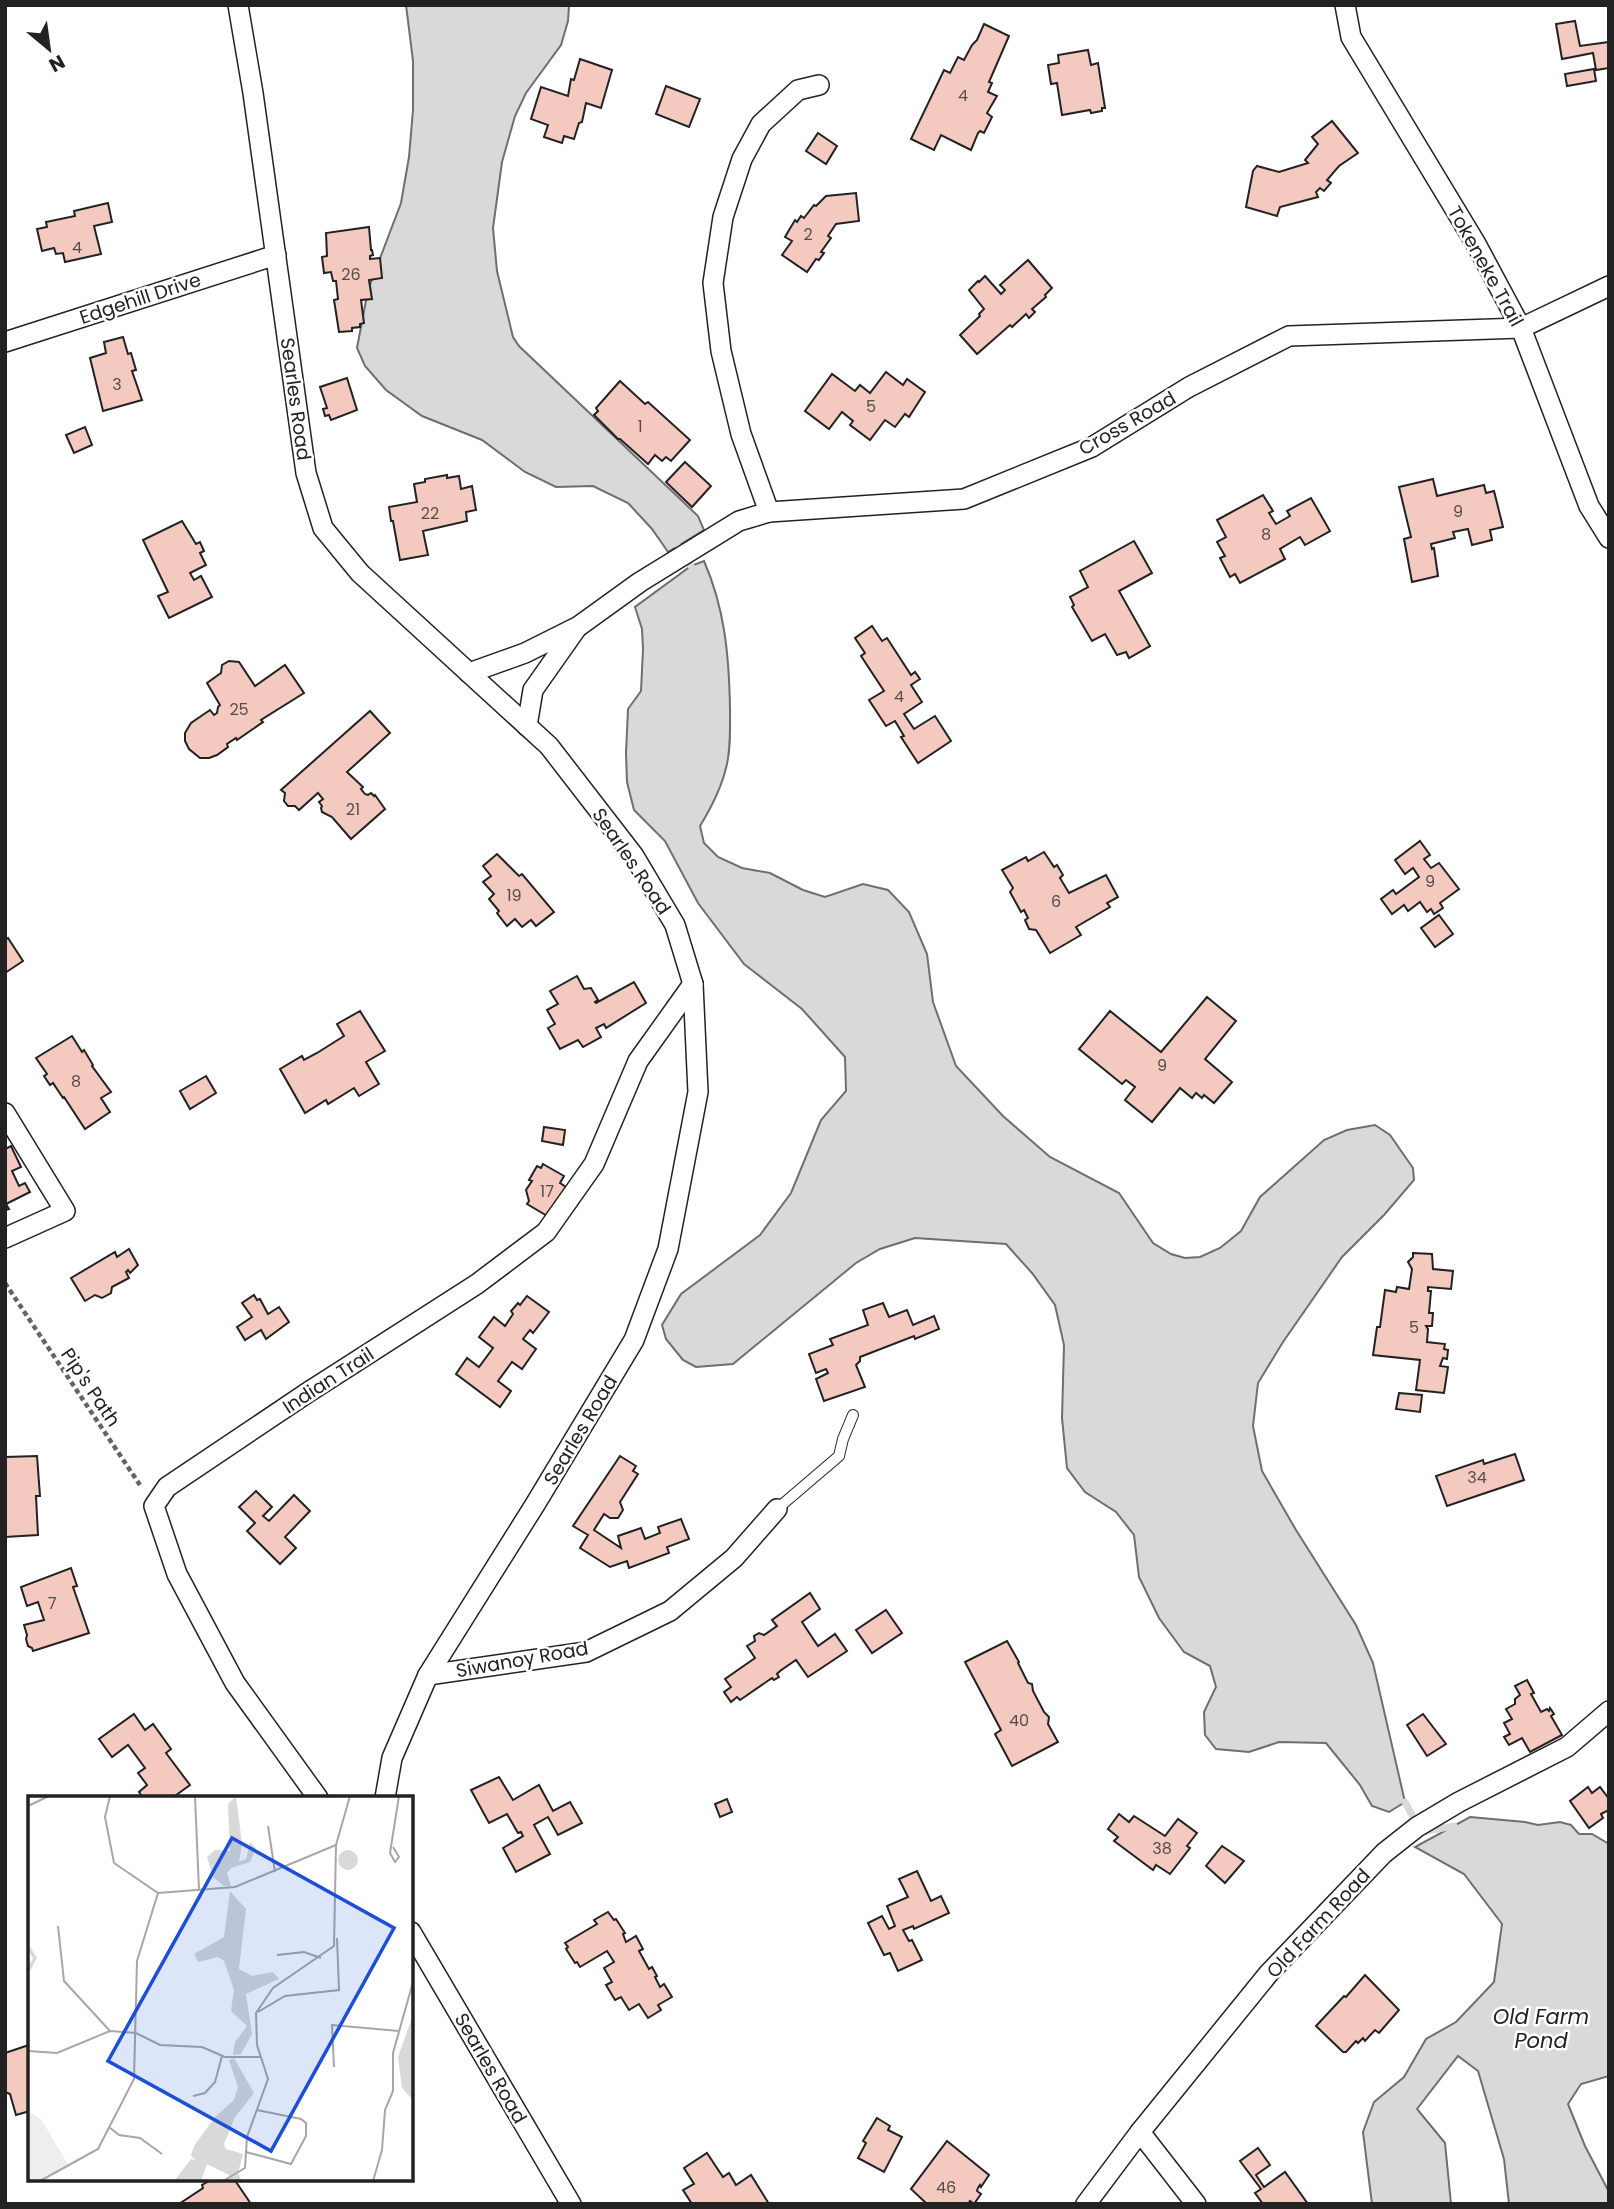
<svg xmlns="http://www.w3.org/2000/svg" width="1614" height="2209" font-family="Poppins,sans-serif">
<rect width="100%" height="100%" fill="#fff"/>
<g fill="#d9d9d9" stroke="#6f6f6f" stroke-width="2">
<polygon points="406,5 569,5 568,21 561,45 526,93 515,116 502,162 493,228 497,271 513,337 519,346 698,516 704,530 668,552 652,529 628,503 593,486 556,487 525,472 482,440 422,416 386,390 365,366 357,348 368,290 401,203 409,157 413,110 413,61"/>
<path d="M704 561C725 609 729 656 730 708 730 727 731 750 726 768 721 789 711 808 700 826L704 843 718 857 742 868 770 873 803 890 825 897 863 884 888 890 909 912 927 954 933 1002 956 1066 1003 1116 1050 1157 1119 1193 1153 1243 1171 1254 1185 1258 1200 1257 1220 1248 1241 1231 1260 1197 1324 1140 1347 1130 1375 1125 1390 1135 1413 1168 1414 1180 1384 1215 1342 1257 1283 1342 1258 1383 1253 1426 1262 1471 1296 1530 1356 1625 1373 1663 1405 1802 1389 1812 1372 1806 1360 1785 1326 1743 1279 1742 1249 1752 1216 1749 1205 1735 1204 1712 1216 1687 1210 1666 1184 1652 1159 1618 1139 1577 1134 1535 1116 1512 1085 1492 1067 1468 1062 1418 1064 1345 1055 1305 1032 1273 1006 1244 915 1238 880 1249 856 1263 733 1364 696 1367 683 1360 666 1339 662 1325 681 1294 760 1235 791 1193 821 1120 846 1091 845 1057 802 1009 744 964 698 903 665 841 634 810 627 782 626 753 628 709 641 691 643 649 642 629 635 607 691 566Z"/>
<polygon points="1470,1817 1525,1822 1538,1825 1560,1822 1571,1825 1579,1834 1592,1834 1609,1844 1609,2076 1581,2084 1568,2104 1585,2146 1609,2192 1609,2204 1509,2204 1504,2159 1478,2071 1458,2056 1417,2109 1445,2143 1451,2204 1372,2204 1363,2132 1374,2102 1404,2077 1426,2039 1456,2022 1494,1982 1502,1924 1464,1874 1415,1847"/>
</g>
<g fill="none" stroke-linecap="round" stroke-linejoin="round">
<g stroke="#d9d9d9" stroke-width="7">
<polyline points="678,546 691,566"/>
<polyline points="1405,1802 1421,1832 1454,1826"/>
</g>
</g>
<g fill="#f3c9c0" stroke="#222" stroke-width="2">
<polygon points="1575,21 1580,46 1609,42 1609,68 1596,70 1593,53 1562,59 1556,24"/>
<polygon points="984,24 1009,36 989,82 992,83 988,92 997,96 987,113 992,117 984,133 980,131 978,133 971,150 941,135 934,150 911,139 944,70 950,73 958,57 964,60 972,45 977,40"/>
<polygon points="1088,50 1091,65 1098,63 1105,108 1102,108 1102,111 1091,113 1090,110 1062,115 1057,83 1051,84 1048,65 1059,63 1058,55"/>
<polygon points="580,59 612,70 601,108 586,103 582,122 579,123 574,139 564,136 562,143 544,137 548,125 531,119 541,87 568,96 571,79 574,80"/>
<polygon points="1594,69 1596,81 1567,86 1565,74"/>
<polygon points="666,86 700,99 689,127 656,114"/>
<polygon points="1332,121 1358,153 1339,166 1327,180 1331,183 1324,191 1320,188 1316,192 1318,197 1280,207 1277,216 1246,207 1253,171 1257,166 1279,172 1308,163 1305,160 1318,144 1312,137"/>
<polygon points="818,133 837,146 826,164 806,151"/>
<polygon points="856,193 859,221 836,224 828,236 831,238 821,252 824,253 819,260 816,259 807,272 782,255 792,241 785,237 795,220 797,222 801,216 804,218 814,205 816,206 826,196"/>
<polygon points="108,203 112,222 94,226 101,254 65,262 63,253 56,254 54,248 42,251 37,229 47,227 46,222 75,216 74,211"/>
<polygon points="369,227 371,250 372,250 373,255 370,256 370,259 380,258 382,278 369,280 372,299 361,300 364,323 360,324 360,327 352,328 352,331 339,332 334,300 338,299 336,281 333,281 331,272 324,273 322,257 327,256 326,233"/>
<polygon points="1028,260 1052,288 1045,295 1046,297 1032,309 1035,312 1029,318 1026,314 1012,327 1010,325 977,354 960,335 980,316 979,314 984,309 969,290 978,281 979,282 985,276 1001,294 1005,290 1000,285"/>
<polygon points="123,337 128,354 131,353 136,370 132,371 142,400 103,411 90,358 106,353 104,342"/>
<polygon points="886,372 903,385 907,379 925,392 909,417 905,414 895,427 885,420 870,440 850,425 853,421 842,412 829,429 805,411 832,374 855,391 860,385 870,393"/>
<polygon points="347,378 357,410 331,420 329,415 325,416 323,409 327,408 320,387"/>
<polygon points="620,381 645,404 648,402 690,440 671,461 666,457 662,461 655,455 648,464 620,439 618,439 594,415 598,411 596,408"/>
<polygon points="85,427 92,445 74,453 66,435"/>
<polygon points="685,462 711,486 692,507 666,482"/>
<polygon points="447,475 447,478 459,476 461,489 472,486 476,510 466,512 467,521 423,531 428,555 400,560 393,521 391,521 389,507 417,502 414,484 425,482 425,479"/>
<polygon points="1433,479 1437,496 1484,485 1486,493 1494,491 1503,527 1490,530 1492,540 1472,545 1468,529 1453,532 1455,538 1431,544 1432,549 1434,548 1438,576 1412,582 1404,539 1411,537 1399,487"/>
<polygon points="1263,495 1273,511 1269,513 1276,524 1290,516 1287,511 1311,498 1330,531 1305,545 1300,537 1280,549 1285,559 1240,583 1235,574 1230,577 1220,558 1225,556 1217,542 1226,537 1217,520"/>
<polygon points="182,521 196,544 200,542 204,551 200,553 206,565 190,573 194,580 201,576 212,597 169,618 158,596 168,592 143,540"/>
<polygon points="1134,541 1152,573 1119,591 1150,646 1129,658 1126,652 1117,655 1105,634 1092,641 1072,607 1074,605 1070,597 1088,587 1080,571"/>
<polygon points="872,626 882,641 887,638 911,675 915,672 920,679 911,685 922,702 904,714 914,729 935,716 951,741 918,763 901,737 904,736 895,721 886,726 869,700 884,691 861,656 865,653 855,638"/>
<polygon points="229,661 239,662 255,686 285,665 304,693 261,720 263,722 237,740 236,738 227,744 228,747 217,755 209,758 200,758 189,749 185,741 185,733 191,723 210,710 214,715 217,713 218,707 220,705 207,683 221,673 222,665"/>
<polygon points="370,711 390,733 347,772 363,787 361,789 365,794 368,795 371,793 374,796 375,795 385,809 351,839 332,817 322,812 321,808 322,806 319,802 323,799 318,793 299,810 295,806 288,806 284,801 285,793 281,790"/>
<polygon points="1420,841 1430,855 1424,859 1431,868 1439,863 1459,889 1440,903 1443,908 1434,914 1431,909 1427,912 1420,902 1408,911 1404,905 1392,914 1381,899 1393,890 1396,894 1419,877 1413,868 1405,874 1395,860"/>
<polygon points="1044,852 1054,867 1057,865 1063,875 1060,878 1069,893 1106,875 1118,897 1107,903 1110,907 1076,927 1081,935 1050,953 1036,930 1029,929 1025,920 1028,918 1024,910 1021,912 1010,892 1013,888 1002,870 1026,857 1028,861"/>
<polygon points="497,854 519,876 522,874 554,912 536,926 531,920 522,927 515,919 507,926 497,913 499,911 489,899 494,894 483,882 491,876 483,866"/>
<polygon points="1439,915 1453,934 1435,947 1421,928"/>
<polygon points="8,938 23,961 5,973 5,940"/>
<polygon points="577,976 584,989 591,988 598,1000 595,1002 596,1003 634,982 646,1003 606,1028 604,1024 596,1028 601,1037 583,1047 578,1040 560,1049 548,1028 555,1024 547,1010 558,1004 550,991"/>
<polygon points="1207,997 1236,1021 1205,1059 1232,1082 1214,1103 1204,1095 1202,1098 1196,1093 1192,1098 1180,1088 1152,1122 1125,1100 1135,1087 1126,1080 1122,1084 1079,1049 1110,1011 1161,1052"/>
<polygon points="360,1011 385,1051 366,1062 379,1084 359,1096 354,1088 328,1104 326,1100 305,1113 280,1069 302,1056 304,1060 317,1053 344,1036 337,1024"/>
<polygon points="72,1036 82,1052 84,1050 93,1065 92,1066 111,1092 101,1098 110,1112 85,1129 64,1097 63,1098 53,1083 50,1085 44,1076 47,1074 36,1058"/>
<polygon points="206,1076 216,1093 190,1109 180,1091"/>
<polygon points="544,1127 565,1130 563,1145 542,1141"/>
<polygon points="11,1146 21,1167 12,1171 19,1186 25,1183 30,1192 6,1204 9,1209 5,1210 5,1149"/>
<polygon points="543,1164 564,1176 560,1183 572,1191 549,1217 527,1204 529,1201 526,1190 532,1181 529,1180 537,1166 541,1168"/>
<polygon points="129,1249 138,1265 130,1273 128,1270 126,1272 129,1278 112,1287 111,1293 102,1298 95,1295 85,1301 71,1278 115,1252 117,1257"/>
<polygon points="1413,1253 1432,1254 1433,1269 1453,1271 1451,1289 1428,1287 1428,1291 1431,1291 1429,1313 1433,1313 1432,1326 1426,1326 1428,1329 1427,1342 1445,1344 1444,1349 1448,1350 1447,1359 1443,1358 1440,1366 1448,1367 1444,1393 1416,1390 1420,1360 1373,1355 1377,1327 1380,1327 1385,1290 1396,1292 1397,1287 1409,1289 1412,1269 1408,1262 1413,1257"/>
<polygon points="254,1295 257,1300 260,1299 268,1314 279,1307 289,1322 266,1339 261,1330 245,1340 237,1327 252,1317 242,1303"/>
<polygon points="527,1296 549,1312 533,1333 530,1330 523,1339 536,1349 522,1369 512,1362 498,1381 511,1391 500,1407 456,1374 467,1358 479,1367 493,1348 479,1337 494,1317 505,1326 513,1314 511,1311 518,1303 520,1305"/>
<polygon points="883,1303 889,1317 907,1310 913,1325 934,1316 939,1329 915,1339 914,1336 860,1357 860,1361 856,1365 865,1387 824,1401 816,1379 828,1373 826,1369 816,1373 809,1354 833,1345 830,1339 868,1325 863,1310"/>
<polygon points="1399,1393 1422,1395 1420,1412 1396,1409"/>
<polygon points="1515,1454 1524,1480 1447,1506 1436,1476 1483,1460 1484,1464"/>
<polygon points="37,1456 40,1496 36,1496 38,1535 5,1537 5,1457"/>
<polygon points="620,1456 636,1466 633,1471 638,1474 620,1502 623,1510 618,1518 610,1518 604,1514 594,1530 621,1548 618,1536 641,1528 645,1539 660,1533 658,1527 681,1519 689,1539 667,1547 669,1553 629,1568 627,1561 610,1567 580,1548 588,1535 573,1526"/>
<polygon points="256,1491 272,1507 263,1516 269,1521 294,1495 310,1511 285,1537 296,1548 280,1564 247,1531 255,1523 239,1507"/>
<polygon points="71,1568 77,1586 73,1587 89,1633 33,1651 32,1648 28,1646 26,1639 27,1635 24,1625 44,1620 38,1602 27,1606 21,1587"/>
<polygon points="810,1593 820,1609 802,1622 818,1646 835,1634 847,1651 808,1677 796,1660 780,1671 777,1674 779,1677 774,1680 772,1678 740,1700 737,1697 731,1702 724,1692 731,1687 725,1679 755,1658 747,1646 755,1641 754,1636 759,1633 764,1635 777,1626 772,1620"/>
<polygon points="886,1610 902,1633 872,1653 856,1630"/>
<polygon points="1007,1641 1019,1662 1018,1663 1028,1683 1032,1684 1033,1691 1044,1712 1049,1717 1048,1724 1058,1742 1012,1766 995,1734 1001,1730 965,1662"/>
<polygon points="1527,1680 1534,1693 1531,1694 1541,1712 1547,1709 1549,1711 1550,1708 1554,1714 1551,1716 1562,1735 1530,1752 1522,1738 1509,1745 1504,1737 1510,1734 1504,1723 1512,1719 1506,1709 1515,1704 1515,1699 1520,1695 1515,1686"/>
<polygon points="134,1714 145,1730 153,1724 171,1749 166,1753 190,1785 172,1798 143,1798 139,1792 147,1785 138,1773 145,1768 128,1745 112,1757 99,1739"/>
<polygon points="1423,1714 1446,1744 1427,1756 1407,1725"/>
<polygon points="499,1777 513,1800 539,1785 553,1811 570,1802 582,1823 558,1835 548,1817 534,1825 550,1854 516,1872 503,1848 523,1836 521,1832 518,1833 507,1814 489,1823 471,1790"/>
<polygon points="1588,1787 1592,1793 1600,1787 1609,1799 1609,1810 1601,1814 1603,1818 1589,1828 1570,1801"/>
<polygon points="727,1799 732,1812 720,1817 715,1804"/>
<polygon points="1119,1814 1129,1822 1134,1816 1165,1836 1178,1819 1197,1833 1187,1846 1190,1848 1170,1874 1156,1865 1153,1870 1114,1841 1118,1837 1108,1829"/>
<polygon points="1222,1846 1244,1861 1225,1883 1206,1866"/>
<polygon points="917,1871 931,1901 941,1896 949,1913 914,1929 913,1926 903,1930 909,1941 912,1940 922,1960 898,1971 890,1953 884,1955 868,1923 882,1916 889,1929 895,1926 887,1906 908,1897 899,1879"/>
<polygon points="608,1912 614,1920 616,1919 625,1933 623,1934 626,1942 636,1936 643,1949 639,1951 649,1969 652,1967 657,1976 655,1977 660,1987 664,1984 672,1997 658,2005 661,2010 648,2018 639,2004 629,2010 621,1997 615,2000 606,1985 612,1982 604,1968 614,1962 607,1951 580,1967 577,1962 575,1963 566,1949 568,1947 565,1943 597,1924 594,1920"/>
<polygon points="1365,1975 1399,2010 1379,2033 1375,2030 1365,2041 1363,2038 1358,2043 1356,2041 1346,2052 1343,2052 1316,2026 1344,1996 1346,1997"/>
<polygon points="29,2045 30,2111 16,2115 10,2094 5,2092 5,2053"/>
<polygon points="877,2118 890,2126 888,2130 902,2137 884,2172 858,2158 866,2143 863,2141"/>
<polygon points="947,2141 989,2175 981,2187 980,2185 978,2188 977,2191 981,2194 974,2204 970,2201 968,2204 927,2204 911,2189"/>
<polygon points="1258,2148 1270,2165 1256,2175 1264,2187 1285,2172 1308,2204 1263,2204 1255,2193 1261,2189 1240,2161"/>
<polygon points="707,2153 723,2177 729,2173 736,2185 751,2175 769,2204 692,2204 683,2190 694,2184 684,2168"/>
<polygon points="206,2179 234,2179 251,2204 179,2204 203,2188 202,2185 207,2182"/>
</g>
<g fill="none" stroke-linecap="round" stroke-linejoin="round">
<g stroke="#222" stroke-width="12">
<polyline id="service" points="777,1509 839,1456 843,1439 853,1415"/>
</g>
<g stroke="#222" stroke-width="22">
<g id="minor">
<polyline points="238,5 253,93 306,473 323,528 360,573 549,746 634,856 675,925 693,984 698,1092 668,1249 634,1340 536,1503 428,1675 392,1758 385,1798"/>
<polyline points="1345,5 1351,37 1476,244 1521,328 1589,506 1609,538"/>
<polyline points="5,342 276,255"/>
<polyline points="769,512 741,434 721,351 713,283 723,217 742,159 761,124 798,90 819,85"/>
<polyline points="469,673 525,653 579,626 640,582 739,521 769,512 964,499 1092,447 1189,387 1289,336 1521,328 1609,286"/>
<polyline points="527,726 533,690 576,629"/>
<polyline points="5,1113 65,1211 5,1238"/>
<polyline points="428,1675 586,1652 670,1611 734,1558 777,1509"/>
<polyline points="318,1798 235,1683 177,1574 154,1506 167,1487 307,1393 477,1284 546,1232 594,1164 638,1061 693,984"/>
<polyline points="411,1932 571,2204"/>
<polyline points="1140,2132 1196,2204"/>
<polyline points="1086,2204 1140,2132 1269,1973 1384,1853 1417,1827 1459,1802 1567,1747 1609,1711"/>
</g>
</g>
<polyline stroke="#646464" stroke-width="4.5" stroke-dasharray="5 3.5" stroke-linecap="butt" points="5,1283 142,1488"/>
<use href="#service" stroke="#fff" stroke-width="10"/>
<use href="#minor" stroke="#fff" stroke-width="19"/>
</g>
<g text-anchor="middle" stroke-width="5" stroke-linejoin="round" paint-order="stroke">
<g font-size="16" fill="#564c4a">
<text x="963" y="101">4</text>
<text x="808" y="240">2</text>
<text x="77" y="253">4</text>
<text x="351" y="280">26</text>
<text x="117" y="390">3</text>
<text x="871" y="412">5</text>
<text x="640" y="432">1</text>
<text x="1458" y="517">9</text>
<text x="430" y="519">22</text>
<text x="1266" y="540">8</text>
<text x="899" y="702">4</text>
<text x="239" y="715">25</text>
<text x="353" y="815">21</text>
<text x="1430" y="887">9</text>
<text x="514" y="901">19</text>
<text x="1056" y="907">6</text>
<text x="1162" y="1071">9</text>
<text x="76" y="1087">8</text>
<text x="547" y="1197">17</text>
<text x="1414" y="1333">5</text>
<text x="1477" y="1483">34</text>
<text x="52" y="1609">7</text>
<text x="1019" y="1726">40</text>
<text x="1162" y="1854">38</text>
<text x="946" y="2193">46</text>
</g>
<g font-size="19" fill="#222" stroke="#fff">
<text transform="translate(1486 266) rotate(61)" y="7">Tokeneke Trail</text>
<text transform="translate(140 298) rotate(-18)" y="7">Edgehill Drive</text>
<text transform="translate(296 399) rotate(82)" y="7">Searles Road</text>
<text transform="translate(1127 423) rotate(-30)" y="7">Cross Road</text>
<text transform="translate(632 861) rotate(56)" y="7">Searles Road</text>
<text transform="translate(328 1380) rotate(-33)" y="7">Indian Trail</text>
<text transform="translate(91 1387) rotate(56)" y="7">Pip's Path</text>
<text transform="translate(580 1430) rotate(-59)" y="7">Searles Road</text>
<text transform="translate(522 1659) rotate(-10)" y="7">Siwanoy Road</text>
<text transform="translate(1318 1923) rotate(-47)" y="7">Old Farm Road</text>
<text transform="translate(491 2068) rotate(60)" y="7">Searles Road</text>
</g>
<g font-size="21" font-style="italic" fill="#222" stroke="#fff">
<text x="1541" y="2024">Old Farm<tspan x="1541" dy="24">Pond</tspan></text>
</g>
</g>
<g transform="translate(28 1796)">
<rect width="385" height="385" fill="#fff"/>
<path d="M0 315 13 323 41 370 12 385H0Z" fill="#eee"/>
<path d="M208 0 214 48 211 66 218 63 222 46 228 52 222 66 203 72 199 77 203 90H196L185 81 179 61 187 54 202 55 200 8ZM310 64a10 10 0 1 1 20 0a10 10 0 1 1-20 0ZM202 95 218 113 211 173 224 180 245 176 251 183 218 198 224 238 213 258 205 259 207 246 219 230 203 215 206 194 196 165 190 161 170 166 166 158 196 141ZM385 219V304L374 292 370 261ZM206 262 226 297 207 321 196 348 198 353 215 358 210 377 214 385H202L201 379 179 368 173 385H146L163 363 169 365 163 360 166 350 187 321 206 304 210 291 201 264Z" fill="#d9d9d9"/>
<path fill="none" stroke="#d9d9d9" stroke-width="3.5" d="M0 151 7 162 0 175"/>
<path fill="none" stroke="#a7a7a7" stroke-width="2" d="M82 0 77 21 86 67 130 97 207 91 308 49 322 0M167 0 171 94M0 10 21 0M240 30 247 76M365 51 371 61 367 66 362 57 371 0M30 130 36 185 82 235M249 159 276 156 293 162M230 216 257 200 311 194 309 142M0 255 29 257 82 235 108 237 132 249 174 251 197 261H233M306 271 304 229 371 235M165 300 177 297 187 286 194 260M81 331 91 339 112 342 134 358M218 356 263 368 278 340V327L273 323 229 314M12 385 70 353 106 283 109 165 130 97M195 385 217 372 219 341 240 283 229 249 228 217 245 192 306 150 308 49M345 385 354 354 357 314 365 295V257L385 186"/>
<path fill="#1d4ed8" fill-opacity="0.15" stroke="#1d4ed8" stroke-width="3.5" d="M204 42 366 132 243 355 80 265Z"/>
<rect width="385" height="385" fill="none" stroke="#222" stroke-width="3.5"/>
</g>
<rect width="1614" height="2209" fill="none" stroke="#222222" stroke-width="14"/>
<g transform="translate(49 49) rotate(151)" stroke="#ffffff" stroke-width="5" paint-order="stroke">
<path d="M0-5L12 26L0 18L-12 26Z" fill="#222222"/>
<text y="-10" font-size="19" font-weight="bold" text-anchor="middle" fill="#222222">N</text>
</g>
</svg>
